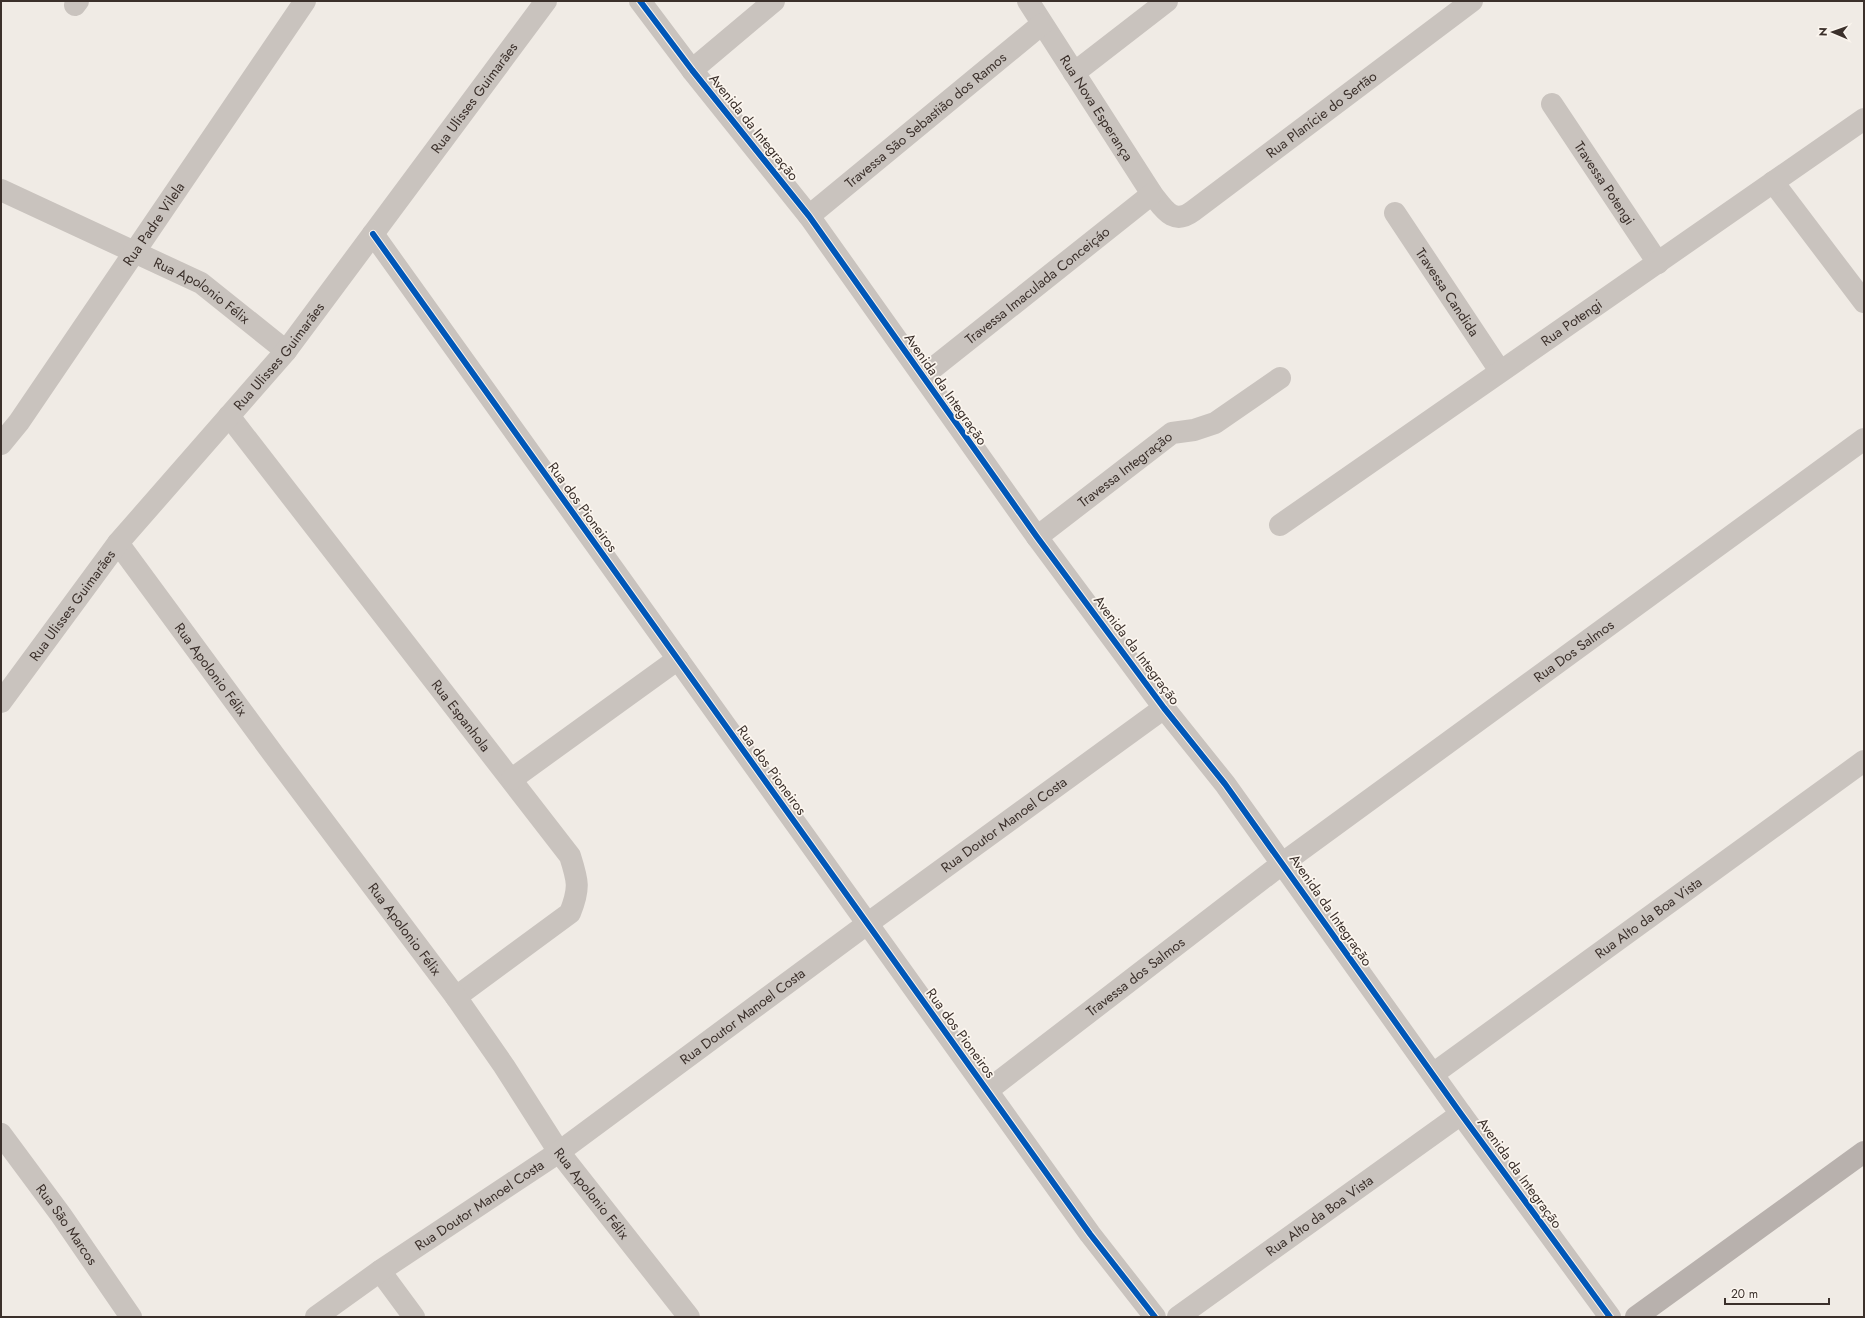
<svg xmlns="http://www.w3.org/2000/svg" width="1865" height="1318" font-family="Jost,sans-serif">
<rect width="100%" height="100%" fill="#f0ebe5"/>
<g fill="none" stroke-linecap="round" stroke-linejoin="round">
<g stroke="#c9c3be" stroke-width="22">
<polyline points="640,1 692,70 809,216 1037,537 1164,708 1225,784 1461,1114 1610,1317"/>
<path id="s1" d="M1028 1 1152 194C1164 209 1173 226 1193 211L1472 1"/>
<polyline points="75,5 78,1"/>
<polyline points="692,70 774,1"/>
<polyline points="1074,73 1167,1"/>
<path id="s2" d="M1552 104 1658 263"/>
<polyline points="1773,182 1864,302"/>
<path id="s3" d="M1 190 201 283 286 351"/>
<path id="s4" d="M1395 213 1500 371"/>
<path id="s5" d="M809 216 1042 24"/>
<polyline points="373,234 1090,1234 1155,1317"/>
<path id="s6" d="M923 376 1152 194"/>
<path id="s7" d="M229 416 570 856C578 881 580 888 570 913L456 997"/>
<path id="s8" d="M1 444 19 422 305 1"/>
<path id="s9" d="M1280 525 1864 119"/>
<path id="s10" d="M1037 537 1172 433 1194 430 1215 423 1280 378"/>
<path id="s11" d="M118 543 274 755 456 997 504 1066 559 1152 689 1317"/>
<path id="s12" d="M1 702 118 543 286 351 546 1"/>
<polyline points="512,779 678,659"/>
<path id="s13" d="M1433 1074 1864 761"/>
<path id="s14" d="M988 1090 1283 863 1864 439"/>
<path id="s15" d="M1 1134 61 1215 131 1317"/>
<polyline points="380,1271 414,1317"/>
<path id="s16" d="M316 1317 380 1271 559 1152 867 924 1164 708"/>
<path id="s17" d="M1178 1317 1461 1114"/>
</g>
<polyline stroke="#b8b1ad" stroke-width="22" points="1636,1317 1864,1152"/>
<g stroke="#fbf5ee" stroke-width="8">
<g id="cycleway">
<polyline points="640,1 692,70 809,216 1037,537 1164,708 1225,784 1461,1114 1610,1317"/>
<polyline points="373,234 1090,1234 1155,1317"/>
</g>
</g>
<use href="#cycleway" stroke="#0057b8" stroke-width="6"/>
</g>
<g text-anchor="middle" stroke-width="3.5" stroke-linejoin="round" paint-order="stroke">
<g font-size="14" fill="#3b302b" stroke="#fbf5ee">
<text dy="5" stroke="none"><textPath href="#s12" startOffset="768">Rua Ulisses Guimarães</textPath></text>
<text dy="5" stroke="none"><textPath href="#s1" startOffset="127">Rua Nova Esperança</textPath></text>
<text dy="5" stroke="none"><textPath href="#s1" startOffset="442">Rua Planície do Sertão</textPath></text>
<text dy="5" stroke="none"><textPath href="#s5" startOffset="151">Travessa São Sebastião dos Ramos</textPath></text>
<text transform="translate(754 127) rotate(51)" y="5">Avenida da Integração</text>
<text dy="5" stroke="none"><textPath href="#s2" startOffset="95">Travessa Potengi</textPath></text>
<text dy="5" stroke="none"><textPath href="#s8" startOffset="268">Rua Padre Vilela</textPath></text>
<text dy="5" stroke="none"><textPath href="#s6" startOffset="146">Travessa Imaculada Conceiçáo</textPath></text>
<text dy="5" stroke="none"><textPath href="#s3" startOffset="225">Rua Apolonio Félix</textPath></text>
<text dy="5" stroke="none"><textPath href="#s4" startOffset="95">Travessa Candida</textPath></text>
<text dy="5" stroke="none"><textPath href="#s9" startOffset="355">Rua Potengi</textPath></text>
<text dy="5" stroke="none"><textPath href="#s12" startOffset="444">Rua Ulisses Guimarães</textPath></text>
<text transform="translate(946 389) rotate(55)" y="5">Avenida da Integração</text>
<text dy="5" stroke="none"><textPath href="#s10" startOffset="111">Travessa Integração</textPath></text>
<text transform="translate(583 507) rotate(54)" y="5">Rua dos Pioneiros</text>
<text dy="5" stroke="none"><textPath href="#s12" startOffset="120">Rua Ulisses Guimarães</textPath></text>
<text transform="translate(1137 650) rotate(53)" y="5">Avenida da Integração</text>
<text dy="5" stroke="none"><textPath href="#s14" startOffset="732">Rua Dos Salmos</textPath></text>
<text dy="5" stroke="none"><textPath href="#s11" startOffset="157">Rua Apolonio Félix</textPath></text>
<text dy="5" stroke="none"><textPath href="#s7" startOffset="379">Rua Espanhola</textPath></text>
<text transform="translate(772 770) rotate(54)" y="5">Rua dos Pioneiros</text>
<text dy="5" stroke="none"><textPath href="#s16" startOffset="846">Rua Doutor Manoel Costa</textPath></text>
<text transform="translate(1331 910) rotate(55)" y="5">Avenida da Integração</text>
<text dy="5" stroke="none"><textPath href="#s13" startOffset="266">Rua Alto da Boa Vista</textPath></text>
<text dy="5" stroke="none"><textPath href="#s11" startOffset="481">Rua Apolonio Félix</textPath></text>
<text dy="5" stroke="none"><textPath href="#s14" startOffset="186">Travessa dos Salmos</textPath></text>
<text dy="5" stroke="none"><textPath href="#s16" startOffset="522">Rua Doutor Manoel Costa</textPath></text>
<text transform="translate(961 1033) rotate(54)" y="5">Rua dos Pioneiros</text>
<text transform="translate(1520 1173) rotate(54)" y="5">Avenida da Integração</text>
<text dy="5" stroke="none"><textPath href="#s11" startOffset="805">Rua Apolonio Félix</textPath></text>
<text dy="5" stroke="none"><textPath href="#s16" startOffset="198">Rua Doutor Manoel Costa</textPath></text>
<text dy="5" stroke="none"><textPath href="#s17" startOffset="174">Rua Alto da Boa Vista</textPath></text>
<text dy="5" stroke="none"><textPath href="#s15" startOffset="112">Rua São Marcos</textPath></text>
</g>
</g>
<rect width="1865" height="1318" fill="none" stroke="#3b302b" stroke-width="4"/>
<g transform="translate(1833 32) rotate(272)" stroke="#fbf5ee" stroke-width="3" paint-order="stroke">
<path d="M0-3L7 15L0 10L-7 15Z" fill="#3b302b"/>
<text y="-6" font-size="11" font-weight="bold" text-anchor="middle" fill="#3b302b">N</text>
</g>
<path d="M1725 1298v6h104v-6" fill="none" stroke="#3b302b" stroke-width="2"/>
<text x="1731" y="1298" font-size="12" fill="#3b302b" stroke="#fbf5ee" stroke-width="3" paint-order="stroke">20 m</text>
</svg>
